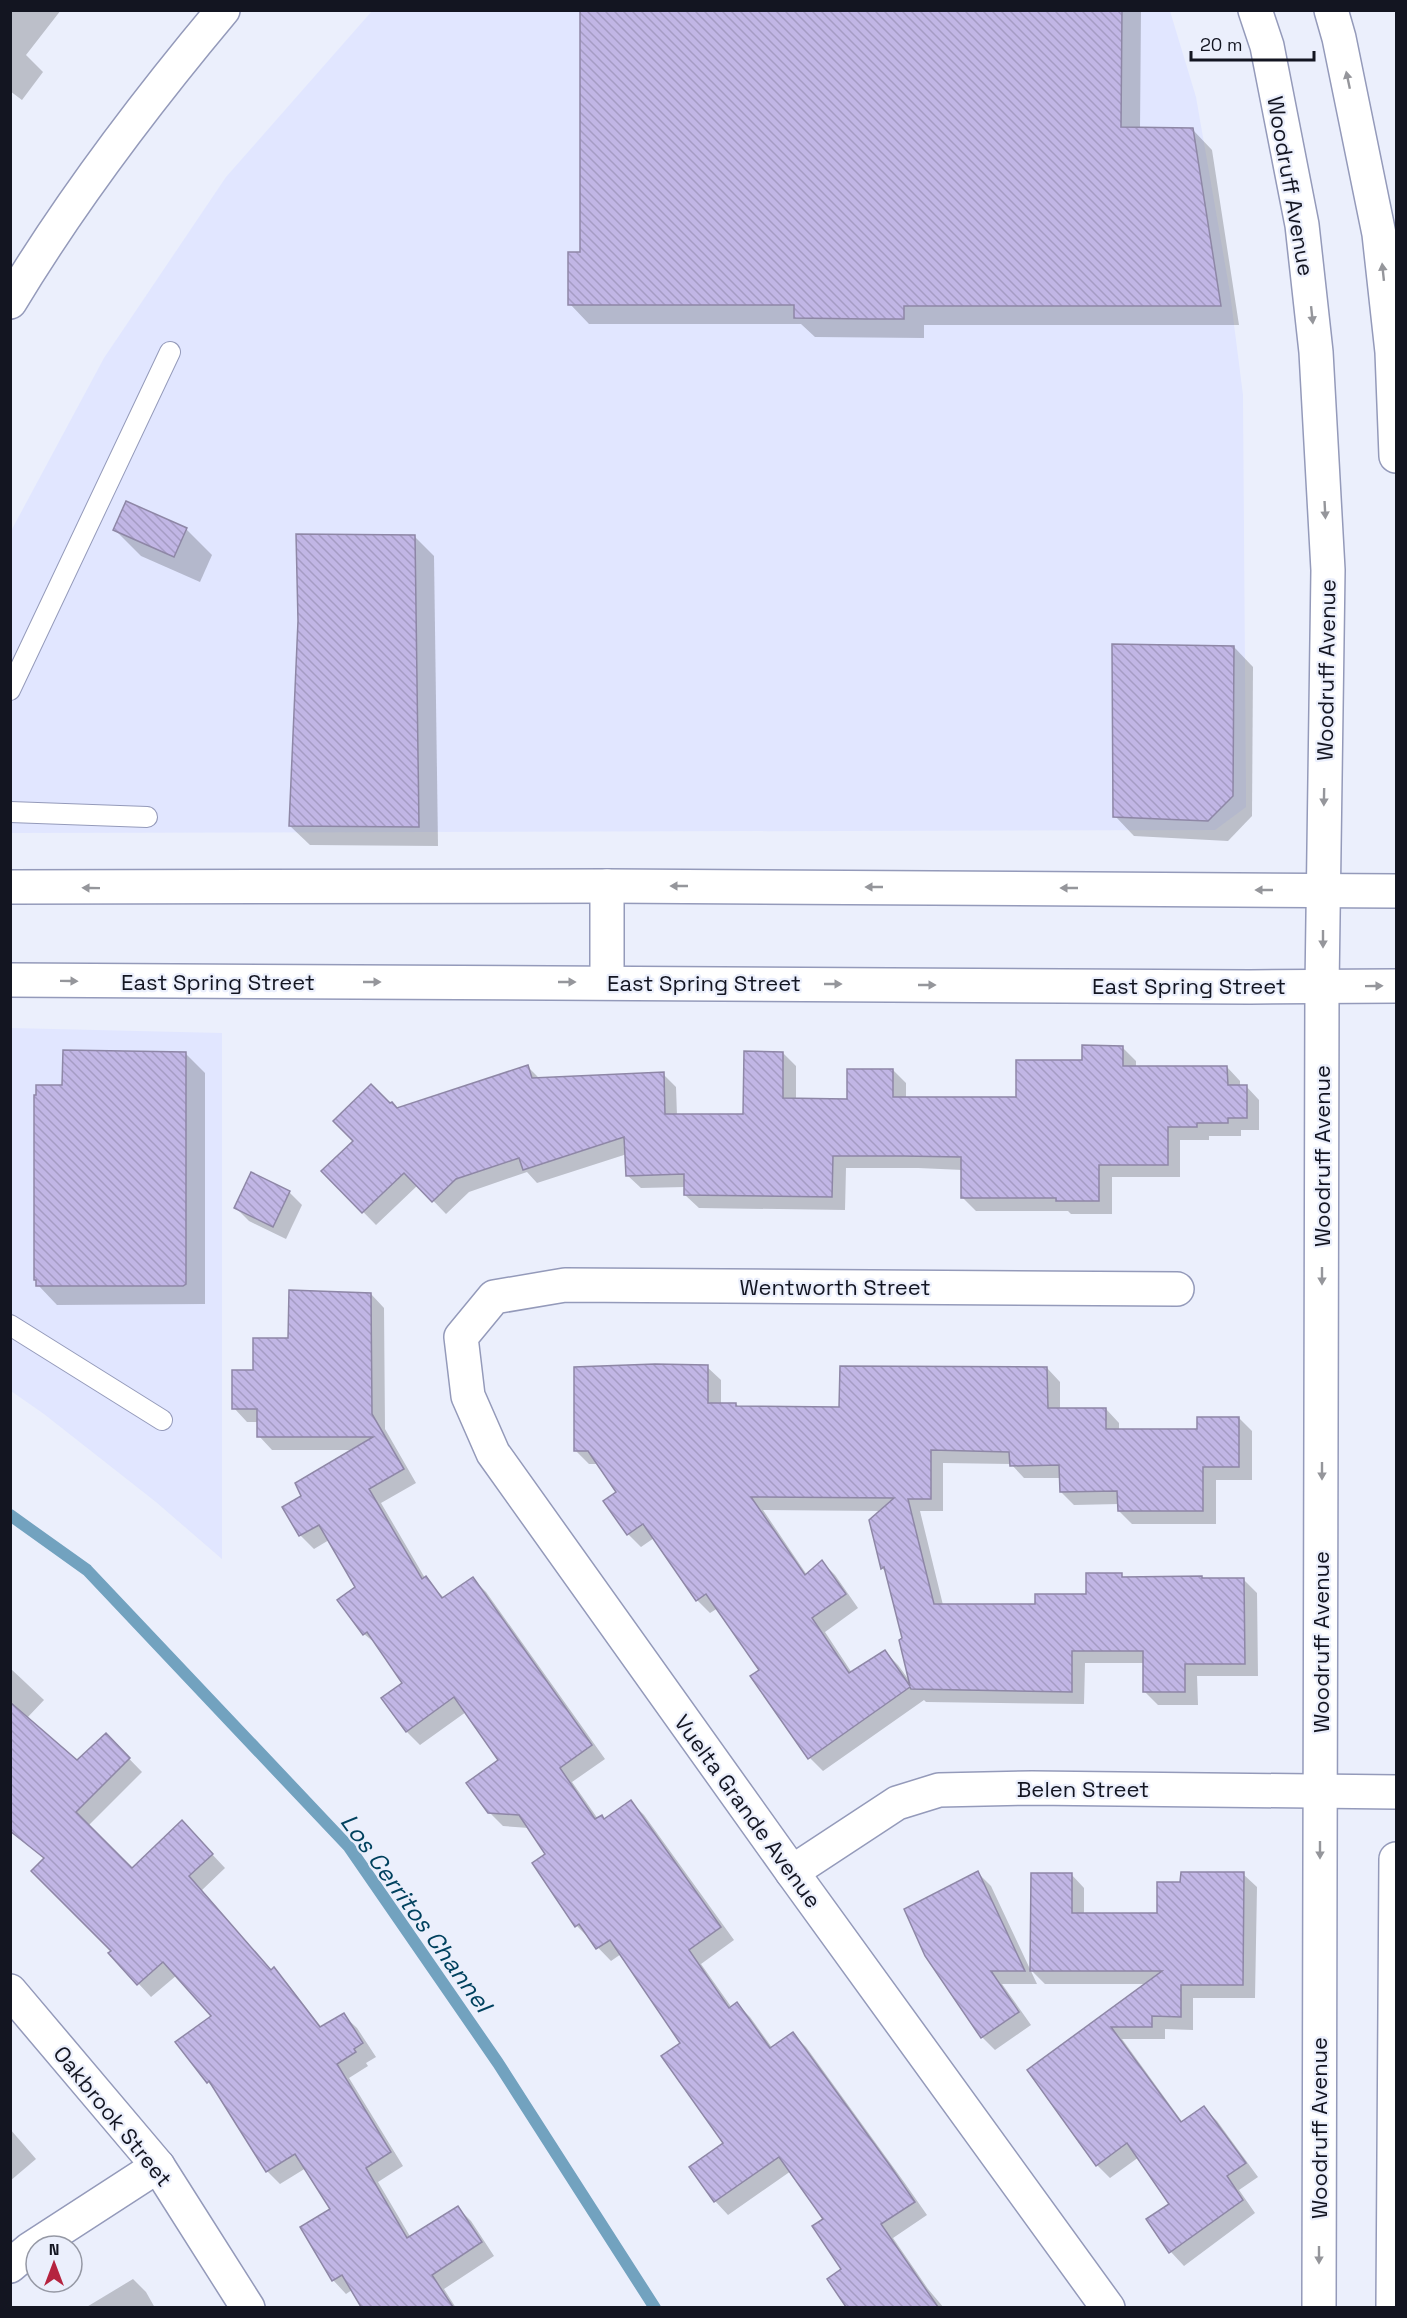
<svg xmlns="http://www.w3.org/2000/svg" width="1407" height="2318" font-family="'Space Grotesk',sans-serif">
<defs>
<pattern id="building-back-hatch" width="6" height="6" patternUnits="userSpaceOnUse" patternTransform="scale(1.5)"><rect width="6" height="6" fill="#c1b6e5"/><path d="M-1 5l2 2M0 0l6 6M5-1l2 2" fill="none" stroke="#a59cc4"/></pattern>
</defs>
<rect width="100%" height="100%" fill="#ebeffc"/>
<g fill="#e1e6ff">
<polygon points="372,11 1170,11 1196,97 1230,293 1243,395 1246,807 1215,830 11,833 11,531 104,358 226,177"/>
<polygon points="11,1028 222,1033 222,1559 156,1502 44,1414 11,1391"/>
</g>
<g fill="#0003" fill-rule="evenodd">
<polygon points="10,10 61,10 26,55 43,72 22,100 10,91"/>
<polygon points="581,10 1141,10 1140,129 1193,130 1212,150 1239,325 924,325 924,338 815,337 801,324 589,324 570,304 581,254"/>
<polygon points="186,529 212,555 200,582 141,556 115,530"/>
<polygon points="414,536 434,556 438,846 310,845 290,826 300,621"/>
<polygon points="1234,647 1253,667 1252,816 1228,841 1134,836 1115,816"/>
<polygon points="1123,1048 1136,1061 1136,1067 1227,1067 1240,1081 1240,1086 1246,1086 1259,1100 1259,1130 1241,1130 1241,1136 1209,1136 1209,1140 1180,1140 1180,1177 1112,1177 1112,1214 1071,1214 1068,1211 976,1211 962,1197 963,1170 918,1168 846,1168 845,1210 699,1208 685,1195 685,1187 641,1188 627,1175 627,1154 537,1183 527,1172 469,1192 446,1214 418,1185 376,1225 323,1171 390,1105 397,1109 527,1066 540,1079 663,1074 676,1087 677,1116 744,1116 783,1053 796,1066 796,1099 849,1100 893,1070 906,1083 906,1099 1018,1099 1083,1062"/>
<polygon points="185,1053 205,1073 205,1304 57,1305 38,1285 38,1281 63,1086"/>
<polygon points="289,1192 302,1205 286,1239 249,1221 236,1208"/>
<polygon points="371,1294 384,1308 385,1429 416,1483 381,1503 425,1578 445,1599 473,1579 486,1592 605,1759 572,1782 598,1819 605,1820 631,1802 644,1815 734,1940 701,1964 732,2008 737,2004 750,2017 773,2049 793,2034 806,2047 904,2182 927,2215 893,2238 928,2289 944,2308 848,2308 829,2280 843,2269 825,2219 791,2171 728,2215 715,2201 691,2167 725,2143 682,2043 621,1954 611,1961 577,1926 547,1854 529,1828 503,1826 489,1812 500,1761 466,1712 420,1745 407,1732 383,1699 405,1683 379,1646 364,1634 357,1587 329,1540 314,1549 300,1535 284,1508 303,1496 354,1450 272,1450 259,1436 259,1422 247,1422 234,1408 255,1372 290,1340"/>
<path d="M707 1367 721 1380V1404H736L739 1407 841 1409 1047 1368 1060 1382V1409H1106L1119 1423V1430H1199L1239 1418 1252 1431V1480H1216V1524H1132L1119 1511V1504L1074 1505 1061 1492V1478H1024L1011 1464 943 1463V1511H920L943 1605H1036L1088 1596 1121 1575 1125 1579 1202 1577 1204 1579H1243L1257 1593 1258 1676H1197L1198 1705H1158L1145 1692 1144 1663H1085L1084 1704 926 1702 924 1700 823 1771 810 1758 752 1676 761 1670 718 1608 710 1613 697 1600 654 1538 641 1547 628 1534 618 1493 599 1464H589L576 1451ZM763 1510 882 1511 871 1521 883 1569 887 1573 904 1639 911 1683 898 1665 885 1652 852 1673 825 1632 858 1608 835 1575 822 1562 807 1575Z"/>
<polygon points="10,1668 44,1700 27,1718 77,1762 106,1735 142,1772 88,1826 132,1870 195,1836 225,1868 201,1891 272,1971 274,1969 287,1983 322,2028 343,2015 357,2028 376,2057 366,2063 368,2066 349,2078 403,2166 378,2182 411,2238 458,2208 471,2221 494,2256 444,2289 456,2308 363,2308 352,2290 346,2294 333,2280 332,2209 306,2168 280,2184 267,2171 218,2093 208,2082 213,2016 177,1975 151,1997 110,1953 113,1951 45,1859 10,1831"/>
<polygon points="978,1873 991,1886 1037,1984 1002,1984 1031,2025 995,2050 982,2037"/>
<polygon points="1071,1874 1084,1888 1084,1914 1159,1914 1182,1884 1243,1874 1257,1887 1255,1998 1193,1998 1193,2030 1165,2029 1165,2039 1122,2039 1183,2123 1204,2108 1217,2121 1258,2177 1239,2190 1255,2213 1184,2266 1171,2252 1148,2220 1171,2204 1139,2157 1110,2178 1097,2165 1029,2070 1147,1984 1045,1984 1032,1971"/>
<polygon points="10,2129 36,2159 10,2181"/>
<polygon points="133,2279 146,2292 155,2308 85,2308"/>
</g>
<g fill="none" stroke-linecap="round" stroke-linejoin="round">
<polyline stroke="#72a2bf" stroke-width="12" points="10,1515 87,1570 349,1847 498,2063 655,2308"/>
</g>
<g fill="url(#building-back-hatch)" stroke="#8e87a6" stroke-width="1.5" fill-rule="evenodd">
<polygon points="580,10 1122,10 1121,127 1193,128 1221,306 904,306 904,319 868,319 794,318 794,305 568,305 568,252 580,252"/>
<polygon points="126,501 187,528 174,557 113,530"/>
<polygon points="296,534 415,535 419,827 289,826 298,621"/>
<polygon points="1112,644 1234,646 1233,796 1208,821 1113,817"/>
<polygon points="1082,1045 1123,1046 1123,1066 1227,1066 1228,1085 1247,1085 1247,1118 1228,1118 1228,1123 1197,1123 1197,1127 1168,1127 1168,1165 1099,1165 1099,1201 1056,1201 1056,1198 961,1198 961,1157 903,1156 833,1156 832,1197 684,1195 684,1174 626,1176 624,1137 523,1170 519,1158 456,1179 432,1202 404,1173 362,1213 321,1171 353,1141 333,1121 371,1084 390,1103 392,1102 397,1108 528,1065 532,1078 664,1072 665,1114 743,1114 744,1051 783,1052 783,1098 847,1099 847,1069 893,1069 893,1097 1016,1097 1016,1060 1082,1060"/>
<polygon points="63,1050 186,1052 186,1284 183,1286 36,1286 36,1280 34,1280 34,1095 36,1095 36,1085 62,1085"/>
<polygon points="251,1172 290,1191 273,1227 234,1208"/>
<polygon points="289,1290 371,1293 372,1414 404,1469 369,1489 422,1579 426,1576 442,1598 473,1577 592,1745 560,1768 595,1819 602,1815 604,1819 631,1800 721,1927 689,1950 729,2008 737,2002 770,2048 793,2032 891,2167 915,2202 881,2224 938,2307 846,2307 827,2279 841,2269 812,2226 823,2219 779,2157 714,2202 689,2167 723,2143 661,2056 680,2043 610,1940 596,1949 579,1924 575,1927 532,1863 545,1854 519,1815 488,1813 466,1783 498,1760 454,1697 406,1732 381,1698 402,1683 367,1632 363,1635 337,1600 355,1587 319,1525 299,1536 282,1507 301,1496 295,1483 373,1437 257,1437 257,1409 232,1409 232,1370 253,1370 253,1338 288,1338"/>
<path d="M655 1364 708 1365V1403H736V1406L839 1407 840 1366 1047 1367 1048 1408H1106V1429H1197V1417H1239V1467H1203V1511H1118L1117 1491 1060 1492 1059 1465 1010 1466 1009 1452 931 1450V1499H908L934 1604H1035V1594H1086V1573H1122V1577L1202 1576V1578H1244L1245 1664H1185V1692H1143V1651H1072V1692L911 1689 910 1687 808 1759 750 1676 759 1670 706 1594 696 1601 643 1524 627 1535 603 1501 616 1492 588 1451H574V1367ZM751 1497 894 1498 869 1520 881 1569 884 1567 902 1638 899 1640 910 1686 885 1650 849 1673 812 1618 846 1594 822 1560 805 1575Z"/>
<polygon points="10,1702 77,1760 106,1733 130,1758 76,1812 132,1868 182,1820 213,1854 189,1876 271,1970 274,1967 320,2027 344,2013 363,2043 354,2049 356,2052 337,2064 391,2152 366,2168 407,2238 458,2206 482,2242 432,2275 453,2307 361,2307 342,2275 332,2281 300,2227 330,2209 295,2154 266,2172 209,2081 207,2083 175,2042 211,2016 163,1962 137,1985 108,1953 111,1951 31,1871 44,1858 10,1831"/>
<polygon points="978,1871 1025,1971 991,1971 1019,2012 981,2038 925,1956 904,1909"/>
<polygon points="1181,1872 1244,1872 1243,1985 1181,1985 1181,2017 1152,2016 1152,2027 1111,2027 1181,2122 1204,2106 1246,2163 1227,2176 1243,2200 1169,2253 1146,2219 1169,2204 1127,2143 1096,2166 1027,2070 1162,1971 1030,1971 1031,1873 1072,1873 1072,1913 1157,1913 1157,1882 1180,1882"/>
</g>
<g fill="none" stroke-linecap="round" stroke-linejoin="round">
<g stroke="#949aba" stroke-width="22">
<g id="service">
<polyline points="10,690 170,352"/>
<polyline points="10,812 147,817"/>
<polyline points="10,1325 162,1420"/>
</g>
</g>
<g stroke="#949aba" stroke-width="36">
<g id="minor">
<polyline points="792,1872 897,1803 939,1790 1032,1788 1396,1792"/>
<polyline points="10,1991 158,2166 248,2308"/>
<polyline points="10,2266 30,2249 158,2166"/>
<polyline points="1108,2308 792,1872 493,1453 468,1396 461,1337 494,1297 565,1285 1177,1289"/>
</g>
</g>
<g stroke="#949aba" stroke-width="36">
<g id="secondary">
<polyline points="1255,10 1267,46 1302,225 1316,352 1328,570 1322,987 1319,2308"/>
<polyline points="1331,10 1339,38 1379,234 1392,352 1396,456"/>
<path d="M10 302C72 199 146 102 223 10"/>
<polyline points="10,887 607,886 1396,891"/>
<polyline points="10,980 1250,987 1396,986"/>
<polyline points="607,982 607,886"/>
<polyline points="1393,2308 1396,1859"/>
</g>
</g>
<use href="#service" stroke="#fff" stroke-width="20"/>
<use href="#minor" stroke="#fff" stroke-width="33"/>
<use href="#secondary" stroke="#fff" stroke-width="33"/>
</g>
<defs><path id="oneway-solid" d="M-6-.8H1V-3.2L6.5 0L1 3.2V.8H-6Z" transform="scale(1.5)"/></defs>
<g fill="#95969b">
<use href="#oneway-solid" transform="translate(1348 80) rotate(-102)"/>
<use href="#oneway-solid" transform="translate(1383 272) rotate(-96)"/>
<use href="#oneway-solid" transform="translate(1312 315) rotate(84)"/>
<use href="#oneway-solid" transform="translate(1325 510) rotate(87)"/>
<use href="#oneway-solid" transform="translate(1324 797) rotate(91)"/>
<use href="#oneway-solid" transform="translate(679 886) rotate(-180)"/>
<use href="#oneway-solid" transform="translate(874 887) rotate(-180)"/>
<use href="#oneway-solid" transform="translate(91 888) rotate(-179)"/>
<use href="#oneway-solid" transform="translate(1069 888) rotate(-180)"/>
<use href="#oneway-solid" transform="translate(1264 890) rotate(-180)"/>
<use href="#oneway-solid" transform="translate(1323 939) rotate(90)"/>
<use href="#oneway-solid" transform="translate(69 981) rotate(1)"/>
<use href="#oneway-solid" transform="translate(372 982)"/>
<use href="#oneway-solid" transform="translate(567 982)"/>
<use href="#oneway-solid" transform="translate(833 984)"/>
<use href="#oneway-solid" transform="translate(927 985)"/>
<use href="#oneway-solid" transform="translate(1374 986) rotate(-1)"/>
<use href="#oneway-solid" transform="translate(1322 1276) rotate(90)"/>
<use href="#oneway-solid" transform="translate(1322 1471) rotate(90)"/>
<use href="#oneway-solid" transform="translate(1320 1850) rotate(90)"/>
<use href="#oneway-solid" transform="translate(1319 2255) rotate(90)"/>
</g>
<g text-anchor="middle" stroke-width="4.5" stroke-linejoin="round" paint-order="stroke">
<g font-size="22" fill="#131521" stroke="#ebeffc">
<text transform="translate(1291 186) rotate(80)" y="8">Woodruff Avenue</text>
<text transform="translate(1326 670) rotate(-89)" y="8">Woodruff Avenue</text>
<text x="218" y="990">East Spring Street</text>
<text x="704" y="991">East Spring Street</text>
<text x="1189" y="994">East Spring Street</text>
<text transform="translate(1322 1156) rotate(-90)" y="8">Woodruff Avenue</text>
<text x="835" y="1295">Wentworth Street</text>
<text transform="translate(1321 1642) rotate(-90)" y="8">Woodruff Avenue</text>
<text x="1083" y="1797">Belen Street</text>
<text transform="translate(748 1811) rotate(54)" y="8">Vuelta Grande Avenue</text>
<text transform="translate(113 2116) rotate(51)" y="8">Oakbrook Street</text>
<text transform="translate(1319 2128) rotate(-90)" y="8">Woodruff Avenue</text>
</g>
<g font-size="24" font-style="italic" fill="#00415e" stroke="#ebeffc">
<text transform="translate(416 1913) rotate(54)" y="8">Los Cerritos Channel</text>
</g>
</g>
<rect width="1407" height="2318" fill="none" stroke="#131521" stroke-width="24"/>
<g transform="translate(54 2264)"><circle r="28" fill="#ebeffc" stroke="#9598a4" stroke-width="1.5"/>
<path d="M0-4.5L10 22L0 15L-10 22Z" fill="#b5233f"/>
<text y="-9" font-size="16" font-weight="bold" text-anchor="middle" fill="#131521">N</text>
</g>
<path d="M1191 51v9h123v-9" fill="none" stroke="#131521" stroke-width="3"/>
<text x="1200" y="51" font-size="18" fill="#131521" stroke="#ebeffc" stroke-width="4.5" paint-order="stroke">20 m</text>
</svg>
